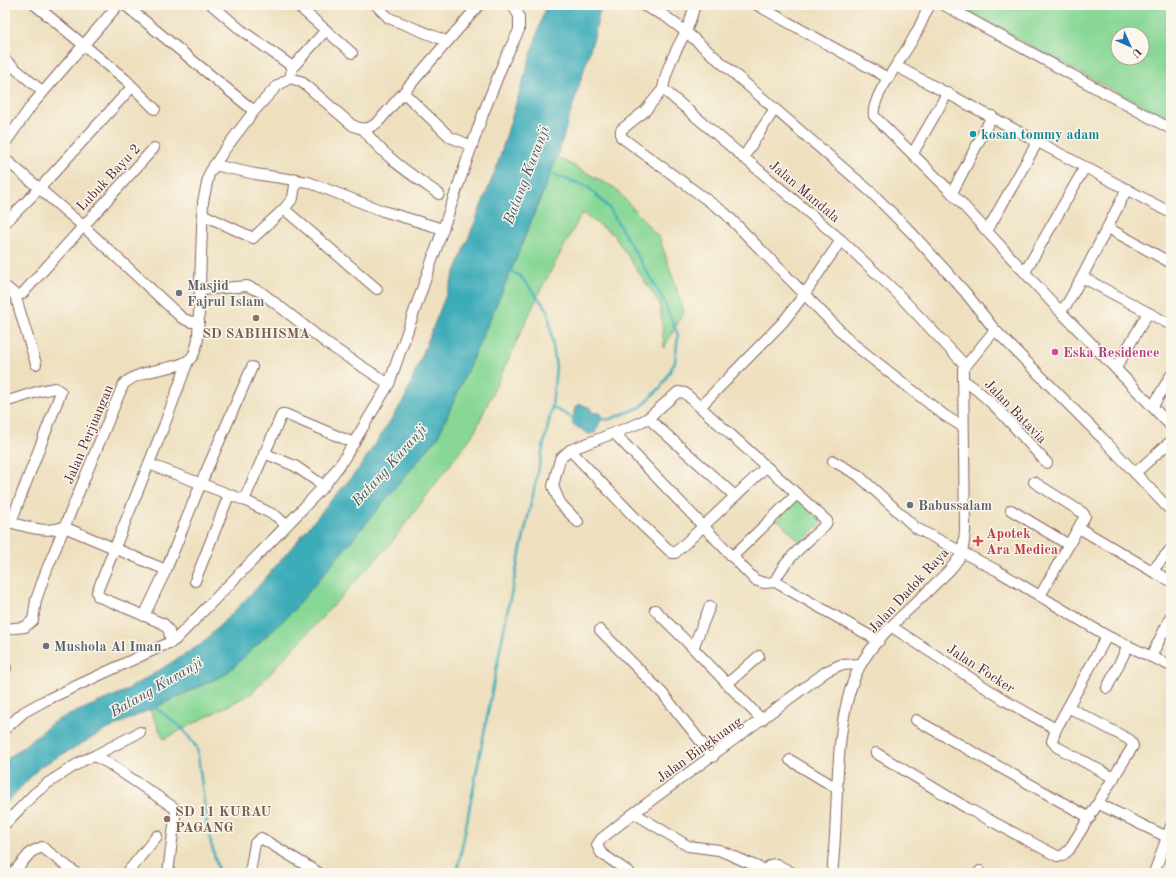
<svg xmlns="http://www.w3.org/2000/svg" width="1176" height="878" font-family="'Old Standard TT',serif">
<rect width="100%" height="100%" fill="#fbf7ec"/>
<filter id="ink" filterUnits="userSpaceOnUse"><feTurbulence type="fractalNoise" baseFrequency=".025" numOctaves="2"/><feDisplacementMap in="SourceGraphic" scale="8" xChannelSelector="R" yChannelSelector="G"/><feConvolveMatrix kernelMatrix="1 2 1 2 8 2 1 2 1" color-interpolation-filters="sRGB"/></filter>
<filter id="wash" filterUnits="userSpaceOnUse"><feTurbulence type="fractalNoise" baseFrequency=".012" numOctaves="4" result="noise"/><feDisplacementMap in="SourceGraphic" scale="16" xChannelSelector="R" yChannelSelector="G"/><feGaussianBlur stdDeviation="0.9" result="paint"/><feColorMatrix in="noise" values="0 0 0 0 0 0 0 0 0 0 0 0 0 0 0 0 0 1.4 0 .05"/><feComposite in="paint" operator="in"/></filter>
<g filter="url(#wash)">
<rect width="100%" height="100%" fill="#eee0bf"/>
<g fill="#88d796" stroke="#697b60" fill-rule="evenodd">
<path d="M976 5H1171V121L970 13ZM1118 34H1142V58H1118Z"/>
<polygon points="557,157 615,188 660,239 684,312 664,348 660,304 613,234 582,213 541,289 474,433 390,544 252,693 164,739 150,710 226,674 509,276"/>
<polygon points="798,498 822,522 801,543 777,519"/>
</g>
<g fill="#3cacb9" stroke="#436672">
<polygon points="546,5 601,5 594,37 557,157 509,276 438,437 292,612 226,674 104,731 40,767 5,804 5,761 55,721 125,691 200,645 257,588 360,467 405,398 497,166"/>
<polygon points="580,404 591,408 591,412 600,413 602,417 595,433 589,434 572,424 575,407"/>
</g>
<g fill="none" stroke-linecap="round" stroke-linejoin="round">
<g stroke="#3cacb9" stroke-width="2.5">
<polyline points="549,173 588,187 609,208 663,299 678,335 675,362 661,387 641,407 610,419 599,420"/>
<polyline points="552,407 574,419"/>
<polyline points="152,705 182,728 197,748 208,832 219,873"/>
<polyline points="457,873 508,608 552,407 556,367 548,310 520,276 509,270"/>
</g>
</g>
</g>
<g filter="url(#ink)">
<g fill="none" stroke-linecap="round" stroke-linejoin="round">
<g stroke="#83635f" stroke-width="12">
<g id="minor">
<polyline points="35,5 125,79 155,109"/>
<polyline points="125,5 254,111"/>
<polyline points="212,5 241,30 293,67"/>
<polyline points="297,5 352,53"/>
<polyline points="376,5 389,18 446,41"/>
<polyline points="642,5 665,16 686,32 872,193 910,231 965,292 995,330 1103,439 1171,511"/>
<path d="M695 5C692 14 690 23 686 31 676 51 666 67 663 89L841 240 895 291 965 365"/>
<polyline points="757,5 888,78"/>
<path d="M930 5C924 15 921 25 915 35 906 54 870 97 874 116L952 193 1060 311 1171 426"/>
<polyline points="944,5 1171,129"/>
<polyline points="5,60 43,92"/>
<polyline points="896,66 1171,213"/>
<polyline points="291,73 293,67 326,30"/>
<polyline points="663,89 645,111 621,130 621,137 725,213 852,343 944,415 963,427"/>
<polyline points="404,93 450,137 472,146"/>
<path d="M364 130C384 157 412 175 439 194"/>
<polyline points="5,143 32,105 118,5"/>
<polyline points="913,153 948,92"/>
<polyline points="743,158 774,110"/>
<polyline points="5,159 83,226 182,318 191,322 199,321"/>
<polyline points="214,165 255,174 308,182 383,211 443,229"/>
<polyline points="952,193 992,116"/>
<polyline points="284,209 377,289"/>
<polyline points="202,214 253,238 284,209 293,198 296,179"/>
<polyline points="5,223 39,189 132,87"/>
<polyline points="1108,228 1171,263"/>
<polyline points="987,231 1038,141"/>
<polyline points="1025,272 1085,167"/>
<polyline points="1082,277 1127,189"/>
<polyline points="5,286 17,296 23,293 154,148"/>
<polyline points="201,290 247,286 261,292 329,345 389,384"/>
<polyline points="15,295 36,364"/>
<polyline points="1060,311 1067,304 1082,277 1171,325"/>
<polyline points="1116,368 1148,313"/>
<path d="M963 380C993 399 1022 437 1047 463"/>
<polyline points="5,402 40,391 55,388 61,392 11,522"/>
<polyline points="1153,406 1171,375"/>
<path d="M700 407 827 521 826 524C810 540 782 561 775 582"/>
<polyline points="648,418 735,496"/>
<polyline points="615,434 755,580 764,583 775,582 879,641"/>
<polyline points="570,450 643,526 672,553 675,553 766,467"/>
<polyline points="264,453 295,466 324,486"/>
<polyline points="833,461 858,475 916,528 998,571 1107,636 1171,666"/>
<polyline points="149,464 244,500 276,516 286,525"/>
<polyline points="1135,473 1171,441"/>
<polyline points="1034,482 1083,513 1085,516 1040,596"/>
<polyline points="244,500 282,414 285,414 354,443"/>
<polyline points="1011,510 1069,545"/>
<path d="M5 521C24 526 45 534 64 527L166 570"/>
<polyline points="578,522 560,503 553,486 560,459 570,450 637,424 648,418 678,392 685,393 700,407 783,322 804,295 841,240"/>
<polyline points="1079,528 1152,571 1171,549"/>
<polyline points="732,557 797,494"/>
<polyline points="1152,571 1171,581"/>
<polyline points="195,581 229,495"/>
<polyline points="655,610 693,648 762,720"/>
<polyline points="144,616 166,570 201,483 252,367"/>
<polyline points="892,627 1006,701 1056,729"/>
<path d="M5 629 25 627 33 620 36 600 45 574 123 385C140 367 179 371 191 358 196 353 197 344 198 338L203 202 209 174 223 152 254 111 277 86 290 78 300 81 307 86 352 125C363 131 370 129 379 121L479 5"/>
<polyline points="600,630 663,694 713,757"/>
<polyline points="1107,636 1056,729 1052,741 1057,747 1114,778"/>
<polyline points="171,643 169,631 164,624 102,598 98,596 97,592 164,426 188,361"/>
<polyline points="693,648 710,606"/>
<polyline points="1151,657 1171,616"/>
<polyline points="5,669 6,668"/>
<polyline points="727,684 759,656"/>
<polyline points="1107,688 1128,646"/>
<polyline points="916,720 1090,818"/>
<polyline points="5,729 24,712 44,701 175,640 289,523 324,486 342,462 389,384 483,114 504,61 519,30 519,16 513,5"/>
<polyline points="876,753 967,808 1057,856 1062,856 1069,850 1133,746 1130,740 1068,707"/>
<polyline points="94,756 108,763 176,809 168,873"/>
<polyline points="790,760 838,789"/>
<polyline points="1099,804 1167,837"/>
<polyline points="634,813 688,846 719,850 765,870"/>
<polyline points="5,824 34,794 48,783 82,761 94,756 140,732"/>
<polyline points="13,873 31,852 42,847 76,873"/>
<polyline points="127,873 157,836"/>
<polyline points="250,873 255,843 261,838 319,873"/>
<polyline points="630,873 601,853 597,845 601,839 634,813 827,671 840,665 861,664"/>
<polyline points="763,873 770,865 776,864 793,873"/>
<path d="M832 873C840 812 831 718 861 664 879 633 911 609 935 584 945 575 957 564 962 552 964 545 964 538 965 531L963 369 995 330"/>
<polyline points="979,873 980,871"/>
<polyline points="1154,873 1171,826"/>
</g>
</g>
<use href="#minor" stroke="#fff" stroke-width="10"/>
</g>
</g>
<circle fill="#0f9aa8" stroke="#fbf7ec" stroke-width="1.5" cx="973" cy="134" r="4"/>
<g fill="#6b7280" stroke="#fbf7ec" stroke-width="1.5">
<circle cx="179" cy="293" r="4"/>
<circle cx="910" cy="505" r="4"/>
<circle cx="46" cy="646" r="4"/>
</g>
<g fill="#8d6e63" stroke="#fbf7ec" stroke-width="1.5">
<circle cx="256" cy="318" r="4"/>
<circle cx="167" cy="819" r="4"/>
</g>
<circle fill="#d1479c" stroke="#fbf7ec" stroke-width="1.5" cx="1055" cy="352" r="4"/>
<path fill="#e0444e" stroke="#fbf7ec" stroke-width="1.5" d="M976 535h4v4h4v4h-4v4h-4v-4h-4v-4h4z"/>
<g text-anchor="middle" stroke-width="3" stroke-linejoin="round" paint-order="stroke">
<g font-size="14" font-weight="bold" fill="#0d838f" stroke="#fbf7ec" text-anchor="start">
<text x="981" y="139">kosan tommy adam</text>
</g>
<g font-size="14" fill="#4a1f2b" stroke="#fbf7ec">
<text transform="translate(108 177) rotate(-47)" y="5">Lubuk Bayu 2</text>
<text transform="translate(805 191) rotate(40)" y="5">Jalan Mandala</text>
<text transform="translate(1016 411) rotate(46)" y="5">Jalan Batavia</text>
<text transform="translate(88 434) rotate(-67)" y="5">Jalan Perjuangan</text>
<text transform="translate(908 590) rotate(-47)" y="5">Jalan Dadok Raya</text>
<text transform="translate(981 668) rotate(33)" y="5">Jalan Focker</text>
<text transform="translate(699 749) rotate(-36)" y="5">Jalan Bingkuang</text>
</g>
<g font-size="14" font-weight="bold" fill="#5b616d" stroke="#fbf7ec" text-anchor="start">
<text x="187" y="290">Masjid<tspan x="187" dy="16">Fajrul Islam</tspan></text>
<text x="918" y="510">Babussalam</text>
<text x="54" y="651">Mushola Al Iman</text>
</g>
<g font-size="14" font-weight="bold" fill="#785e54" stroke="#fbf7ec">
<text x="256" y="338">SD SABIHISMA</text>
<text x="175" y="816" text-anchor="start">SD 11 KURAU<tspan x="175" dy="16">PAGANG</tspan></text>
</g>
<g font-size="14" font-weight="bold" fill="#b23c85" stroke="#fbf7ec" text-anchor="start">
<text x="1063" y="357">Eska Residence</text>
</g>
<g font-size="14" font-weight="bold" fill="#be3a42" stroke="#fbf7ec" text-anchor="start">
<text x="986" y="538">Apotek<tspan x="986" dy="16">Ara Medica</tspan></text>
</g>
<g font-size="15" font-style="italic" fill="#445764" stroke="#fbf7ec">
<text transform="translate(526 175) rotate(-69)" y="5">Batang Kuranji</text>
<text transform="translate(389 465) rotate(-48)" y="5">Batang Kuranji</text>
<text transform="translate(156 687) rotate(-30)" y="5">Batang Kuranji</text>
</g>
</g>
<rect width="1176" height="878" fill="none" stroke="#fbf7ec" stroke-width="20"/>
<g transform="translate(1130 46) rotate(135)"><circle r="19" fill="#fbf7ec" stroke="#b4a19f"/>
<path d="M0-3L7 15L0 10L-7 15Z" fill="#1f6fb2"/>
<text y="-6" font-size="11" font-weight="bold" text-anchor="middle" fill="#4a1f2b">U</text>
</g>
</svg>
